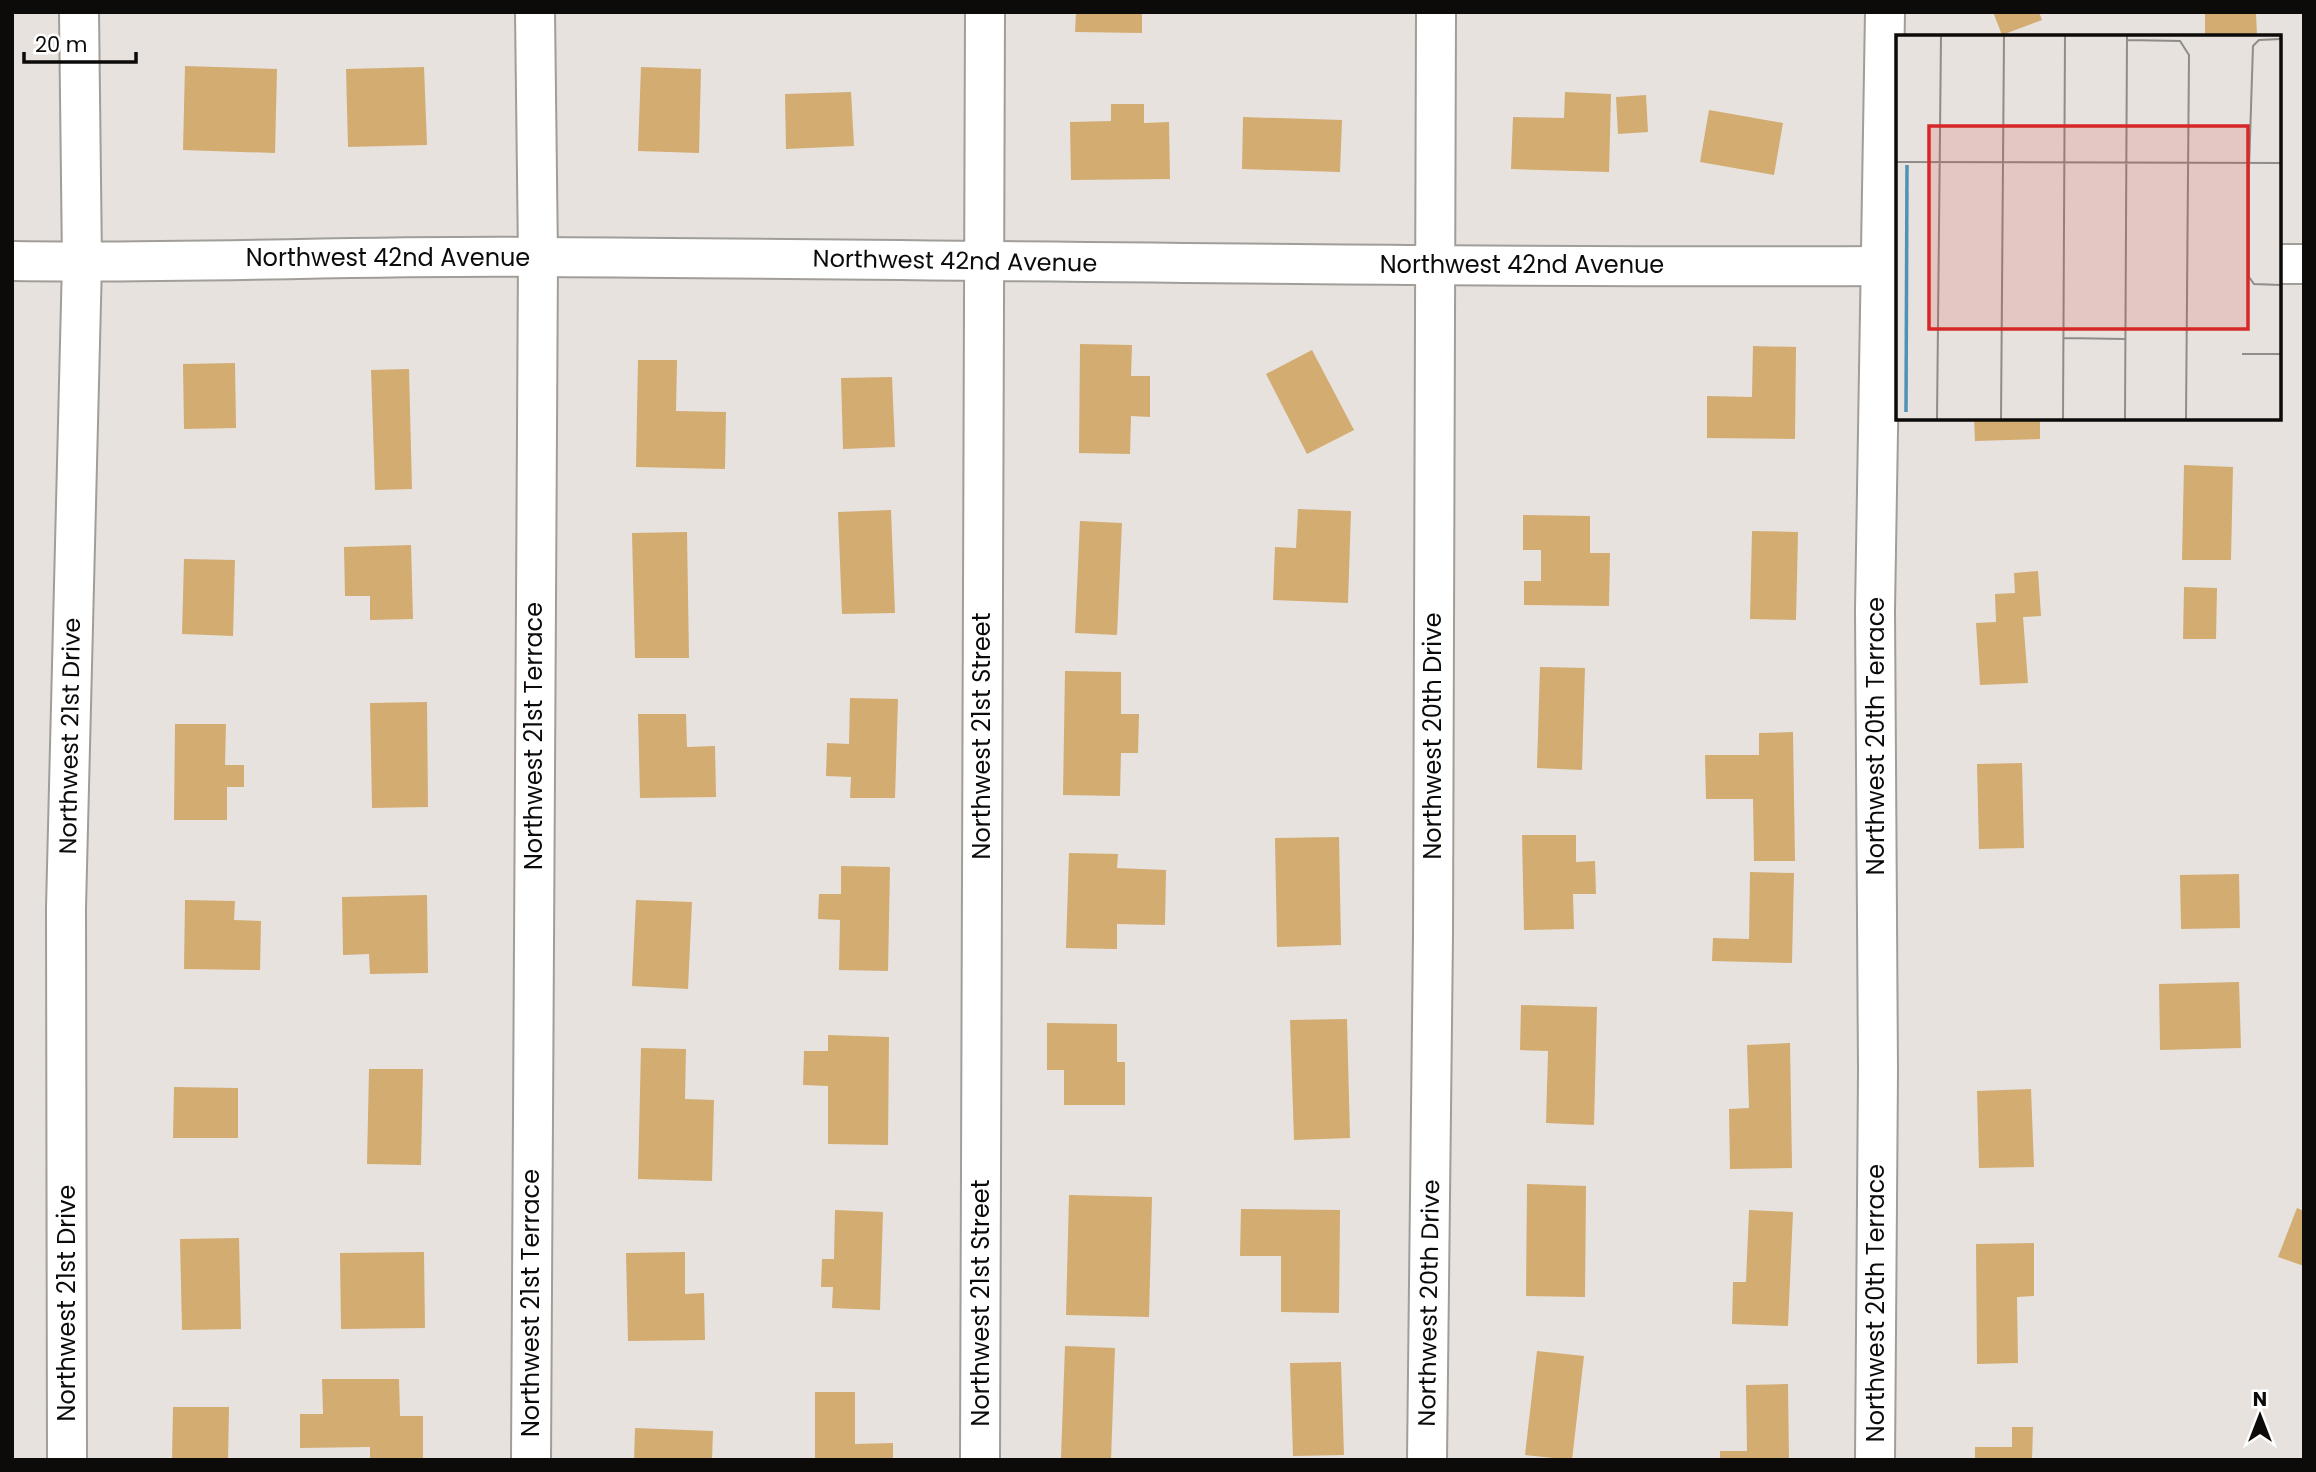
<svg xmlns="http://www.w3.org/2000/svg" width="2316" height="1472" font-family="Poppins,sans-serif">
<rect width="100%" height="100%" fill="#e7e2de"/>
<g fill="#d3ac72">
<polygon points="1076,12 1142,12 1142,33 1075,32"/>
<polygon points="1993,12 2039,12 2042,20 2002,35"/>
<polygon points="2205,12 2256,12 2257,37 2205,37"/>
<polygon points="185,66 277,69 275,153 183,150"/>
<polygon points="424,67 427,145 348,147 346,69"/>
<polygon points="641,67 701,69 699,153 638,151"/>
<polygon points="851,92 854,146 786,149 785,94"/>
<polygon points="1565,92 1611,94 1609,172 1511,169 1513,117 1564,118"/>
<polygon points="1646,95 1648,132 1618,134 1616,97"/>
<polygon points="1111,104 1144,104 1144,123 1169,122 1170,179 1071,180 1070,122 1111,121"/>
<polygon points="1709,110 1783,123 1774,175 1700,162"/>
<polygon points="1243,117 1342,120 1340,172 1242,169"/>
<polygon points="1080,344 1132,345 1131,376 1150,376 1150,417 1131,416 1130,454 1079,453"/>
<polygon points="1753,346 1796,347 1795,439 1707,438 1707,396 1752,397"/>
<polygon points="1312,350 1354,430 1307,454 1266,374"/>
<polygon points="638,360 677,360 676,411 726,412 725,469 636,467"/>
<polygon points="235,363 236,428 184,429 183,364"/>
<polygon points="409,369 412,489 375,490 371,370"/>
<polygon points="892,377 895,447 843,449 841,378"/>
<polygon points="1974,418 2040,418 2040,439 1975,441"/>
<polygon points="2184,465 2233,467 2231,560 2182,560"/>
<polygon points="1298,509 1351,511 1348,603 1273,600 1275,547 1296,548"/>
<polygon points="891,510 895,613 842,614 838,512"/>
<polygon points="1523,515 1590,516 1590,553 1610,553 1609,606 1524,605 1524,581 1541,581 1541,550 1523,550"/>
<polygon points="1080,521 1122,523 1117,635 1075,633"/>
<polygon points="1752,531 1798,532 1796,620 1750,619"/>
<polygon points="687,532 689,658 635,658 632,533"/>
<polygon points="411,545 413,619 370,620 370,596 345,596 344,547"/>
<polygon points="184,559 235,560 233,636 182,634"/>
<polygon points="2038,571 2041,616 2023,617 2028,683 1980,685 1976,623 1996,622 1995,594 2015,593 2014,573"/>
<polygon points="2184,587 2217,588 2216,639 2183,639"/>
<polygon points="1540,667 1585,668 1582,770 1537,768"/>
<polygon points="1065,671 1121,672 1121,714 1139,714 1138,753 1121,753 1120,796 1063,795"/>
<polygon points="850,698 898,699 895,798 850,798 851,777 826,776 827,743 849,744"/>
<polygon points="427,702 428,807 372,808 370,703"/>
<polygon points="638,714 686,714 687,747 715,746 716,797 640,798"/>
<polygon points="175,724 226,724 225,765 244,765 244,787 227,787 227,820 174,820"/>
<polygon points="1793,732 1795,861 1754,861 1753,799 1706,799 1705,755 1759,755 1759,733"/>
<polygon points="2022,763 2024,848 1979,849 1977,764"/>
<polygon points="1522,835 1576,835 1576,862 1595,861 1596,894 1573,894 1574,929 1524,930"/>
<polygon points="1339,837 1341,945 1277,947 1275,838"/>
<polygon points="1069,853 1118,854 1117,868 1166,870 1165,925 1117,924 1117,949 1066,948"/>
<polygon points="841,866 890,867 888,971 839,970 840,920 818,919 819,894 841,894"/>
<polygon points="1750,872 1794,873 1792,963 1712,961 1713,938 1749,939"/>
<polygon points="2239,874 2240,928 2181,929 2180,875"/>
<polygon points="427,895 428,973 370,974 369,954 343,955 342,897"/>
<polygon points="185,900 235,901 234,920 261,921 260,970 184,969"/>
<polygon points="636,900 692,902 688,989 632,986"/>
<polygon points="2239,982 2241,1048 2160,1050 2159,984"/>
<polygon points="1521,1005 1597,1007 1594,1125 1546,1123 1548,1051 1520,1050"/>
<polygon points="1347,1019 1350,1138 1294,1140 1290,1020"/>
<polygon points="1047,1023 1117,1024 1117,1062 1125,1062 1125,1105 1064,1105 1064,1070 1047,1070"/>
<polygon points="828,1035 889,1037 888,1145 828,1144 828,1086 803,1085 804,1051 828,1051"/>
<polygon points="1790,1043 1792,1168 1730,1169 1729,1109 1749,1108 1747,1045"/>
<polygon points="641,1048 686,1049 685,1099 714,1100 712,1181 638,1179"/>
<polygon points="369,1069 423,1069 421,1165 367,1164"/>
<polygon points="174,1087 238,1088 238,1138 173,1138"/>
<polygon points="2031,1089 2034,1167 1979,1168 1977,1091"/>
<polygon points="1527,1184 1586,1186 1585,1297 1526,1296"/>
<polygon points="1069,1195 1152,1197 1149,1317 1066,1315"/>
<polygon points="2297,1208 2304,1211 2304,1266 2278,1257"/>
<polygon points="1241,1209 1340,1210 1339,1313 1281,1312 1281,1256 1240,1256"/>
<polygon points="835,1210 883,1212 880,1310 832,1308 833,1287 821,1287 822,1259 834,1259"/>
<polygon points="1749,1210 1793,1212 1788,1326 1732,1324 1733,1282 1746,1282"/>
<polygon points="239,1238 241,1329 182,1330 180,1239"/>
<polygon points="2034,1243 2034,1296 2017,1297 2018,1363 1977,1364 1976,1244"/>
<polygon points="424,1252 425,1328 341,1329 340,1253"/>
<polygon points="685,1252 685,1294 704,1293 705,1340 628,1341 626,1253"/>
<polygon points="1065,1346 1115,1348 1111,1460 1061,1458"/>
<polygon points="1537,1351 1584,1356 1572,1460 1525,1455"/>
<polygon points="1341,1362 1344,1455 1293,1456 1290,1363"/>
<polygon points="322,1379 399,1379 400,1416 423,1416 423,1460 370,1460 370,1447 300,1448 300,1414 323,1414"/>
<polygon points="1788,1384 1789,1460 1720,1460 1720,1451 1747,1451 1746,1385"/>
<polygon points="815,1392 855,1392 855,1444 893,1443 893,1460 815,1460"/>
<polygon points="173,1407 229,1407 228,1460 172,1460"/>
<polygon points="2012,1427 2033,1427 2032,1460 1975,1460 1975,1447 2012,1447"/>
<polygon points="635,1428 713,1431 712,1460 634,1460"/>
</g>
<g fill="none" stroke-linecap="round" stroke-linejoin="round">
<g stroke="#a19d99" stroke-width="42">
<g id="minor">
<path d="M12 261C189 264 366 255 543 257 994 260 1446 268 1898 266"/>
<polyline points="2279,264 2304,264"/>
<polyline points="67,1460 66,908 82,262 79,12"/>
<polyline points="531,1460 538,257 535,12"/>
<polyline points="980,1460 985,12"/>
<polyline points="1427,1460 1433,935 1436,12"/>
<polyline points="1875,1460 1878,1071 1875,610 1885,12"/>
</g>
</g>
<use href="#minor" stroke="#fff" stroke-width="38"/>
</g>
<g text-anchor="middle" stroke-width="6" stroke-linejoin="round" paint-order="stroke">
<g font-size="24" fill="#0d0b0a" stroke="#fff">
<text x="388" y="266">Northwest 42nd Avenue</text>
<text transform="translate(955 261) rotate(1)" y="8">Northwest 42nd Avenue</text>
<text x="1522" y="273">Northwest 42nd Avenue</text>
<text transform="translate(70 736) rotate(-89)" y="8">Northwest 21st Drive</text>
<text transform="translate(534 736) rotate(-90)" y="8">Northwest 21st Terrace</text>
<text transform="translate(982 736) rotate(-90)" y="8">Northwest 21st Street</text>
<text transform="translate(1433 736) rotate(-90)" y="8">Northwest 20th Drive</text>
<text transform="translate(1876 736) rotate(-90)" y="8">Northwest 20th Terrace</text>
<text transform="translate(67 1303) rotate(-90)" y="8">Northwest 21st Drive</text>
<text transform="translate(531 1303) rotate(-90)" y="8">Northwest 21st Terrace</text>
<text transform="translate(981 1303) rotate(-90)" y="8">Northwest 21st Street</text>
<text transform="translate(1429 1303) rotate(-89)" y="8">Northwest 20th Drive</text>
<text transform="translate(1876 1303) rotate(-90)" y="8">Northwest 20th Terrace</text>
</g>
</g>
<g transform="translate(1896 35)">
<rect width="385" height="385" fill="#e7e2de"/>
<path fill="none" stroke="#5091b6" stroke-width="3.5" d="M10 377 11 130"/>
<path fill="none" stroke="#908c89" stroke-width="2" d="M385 4 363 5 357 11 353 134V242L358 249 385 250M231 5 284 6 293 20 290 384M0 127 385 128M168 303 229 304M346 319H385M41 384 45 1M105 384 108 1M167 384 169 1M229 384 231 1"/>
<path fill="#d62828" fill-opacity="0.15" stroke="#d62828" stroke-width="3.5" d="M33 91H352V294H33Z"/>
<rect width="385" height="385" fill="none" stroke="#0d0b0a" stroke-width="3.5"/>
</g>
<rect width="2316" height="1472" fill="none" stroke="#0d0b0a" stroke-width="28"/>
<g transform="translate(2260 1416)" stroke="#ffffff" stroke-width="5" paint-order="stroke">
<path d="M0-5L12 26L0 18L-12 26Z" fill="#0d0b0a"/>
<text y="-10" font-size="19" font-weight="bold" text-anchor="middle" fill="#0d0b0a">N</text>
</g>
<path d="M24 52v10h112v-10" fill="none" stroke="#0d0b0a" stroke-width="3.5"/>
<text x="35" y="52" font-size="21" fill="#0d0b0a" stroke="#ffffff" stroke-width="5" paint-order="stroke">20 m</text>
</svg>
